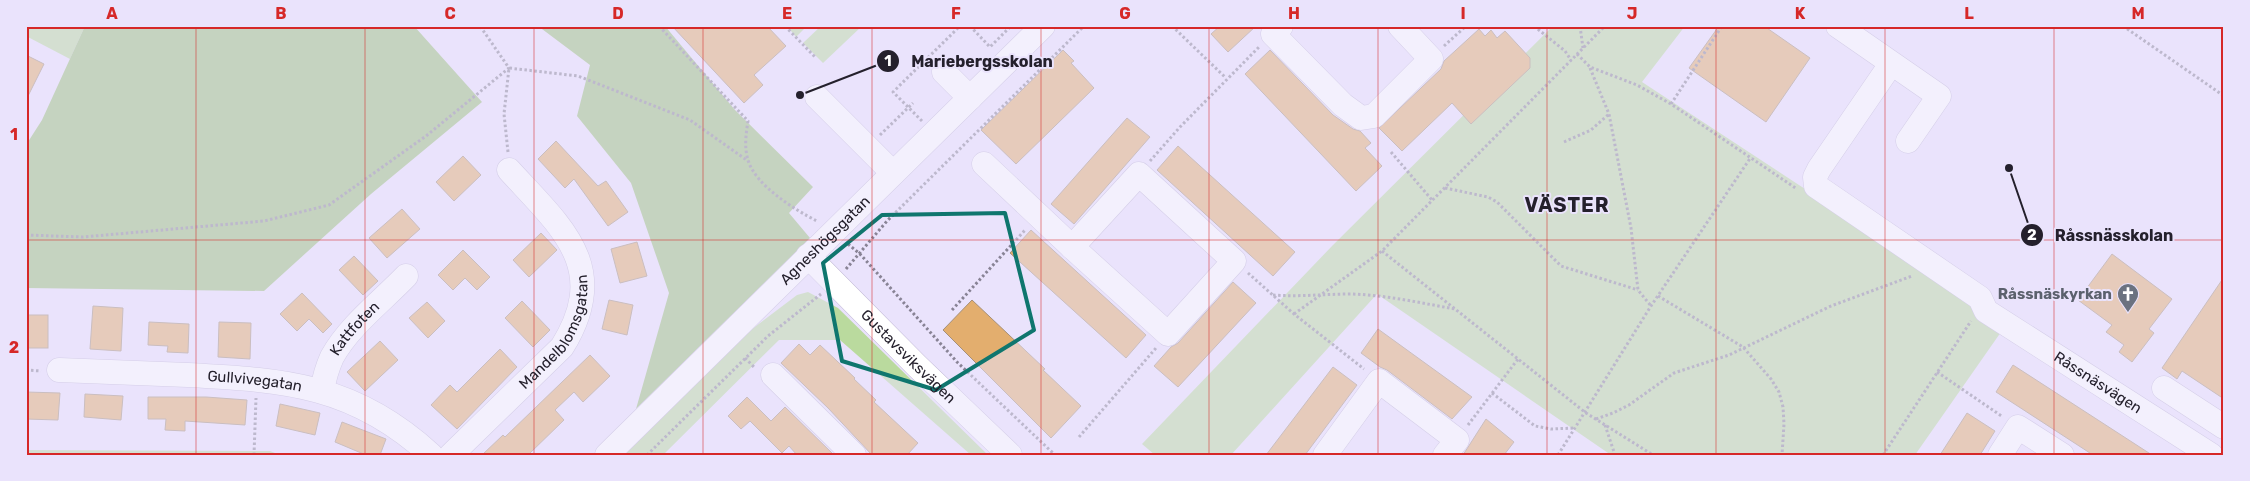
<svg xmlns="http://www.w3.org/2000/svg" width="2250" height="481" font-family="Rubik,sans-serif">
<rect width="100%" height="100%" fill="#eae3fc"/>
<g fill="#bada9e">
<polygon points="26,26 85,26 70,59 26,36"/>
<polygon points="787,26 807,26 796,37"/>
<polygon points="821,26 862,26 823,63 803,43"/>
<polygon points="1553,26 1685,26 1642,82 2008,322 1915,455 1611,455 1377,294 1231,455 1155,455 1142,444 1333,245"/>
<polygon points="808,292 838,308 988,455 971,455 840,340 779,340 663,455 624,455 739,339 797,295"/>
<polygon points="26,450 270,451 280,455 26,455"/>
</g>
<g fill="#9abe78">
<polygon points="85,26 414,26 482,102 371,194 264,291 26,288 26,145 42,120"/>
<polygon points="538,26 665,26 735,110 813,187 789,213 810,238 636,409 669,293 631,183 577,116 590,65"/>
</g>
<g fill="#e3ae6e" stroke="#a59078">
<polygon points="672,26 767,26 786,46 754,75 763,85 744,103"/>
<polygon points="1220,26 1256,26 1228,52 1211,34"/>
<polygon points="1719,26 1764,26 1810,58 1766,122 1689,68"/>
<polygon points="1479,29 1485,36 1491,30 1497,38 1505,31 1530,58 1530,68 1471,124 1452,103 1402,151 1379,128 1441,69 1444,61"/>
<polygon points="1063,50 1074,61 1071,63 1094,88 1016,164 981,130"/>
<polygon points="1270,50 1333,115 1353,129 1360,131 1371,143 1365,148 1382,166 1356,191 1245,74"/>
<polygon points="26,55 44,64 26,100"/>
<polygon points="1127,118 1150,137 1074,224 1051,204"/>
<polygon points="556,141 598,186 606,181 628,212 608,226 574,179 565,188 538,159"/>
<polygon points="1178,146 1295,252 1273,276 1157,170"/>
<polygon points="463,156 481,175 454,201 436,182"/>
<polygon points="402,209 420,229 387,258 369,238"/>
<polygon points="1031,230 1146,335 1126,358 1010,253"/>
<polygon points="541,233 557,250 529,277 513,260"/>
<polygon points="637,242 647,276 620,283 611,249"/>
<polygon points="463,250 490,277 477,290 465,278 453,290 438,275"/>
<polygon points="2112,254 2172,299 2149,329 2154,333 2132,362 2119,352 2124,345 2106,332 2112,325 2078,300"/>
<polygon points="354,256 378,281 363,295 339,270"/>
<polygon points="2224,277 2224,399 2182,371 2177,379 2162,368"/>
<polygon points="1233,282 1256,303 1178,387 1154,366 1171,347 1178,343"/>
<polygon points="302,293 332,324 323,333 309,319 297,331 280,314"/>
<polygon points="609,300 633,305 627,335 602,329"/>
<polygon points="972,300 1045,369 1043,370 1081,406 1051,438 943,330"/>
<polygon points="522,301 550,330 533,347 505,318"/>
<polygon points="427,302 445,321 428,338 409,318"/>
<polygon points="93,306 123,308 121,351 90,349"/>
<rect x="26" y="315" width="22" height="33"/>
<polygon points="149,322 189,324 188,353 167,352 168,346 148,345"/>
<polygon points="219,322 251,323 250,359 218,357"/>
<polygon points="1378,329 1472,397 1452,419 1387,370 1380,367 1361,353"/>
<polygon points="380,341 398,360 365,391 347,372"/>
<polygon points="799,344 810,355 820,345 855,378 854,379 876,400 874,402 918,443 907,455 872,455 828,408 781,363"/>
<polygon points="500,349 517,367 457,429 431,405 450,385 457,392"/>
<polygon points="590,355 610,376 583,402 574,392 555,410 564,420 528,455 482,455 503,435 505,437"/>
<polygon points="2013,365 2152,455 2093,455 1996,392"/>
<polygon points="1333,367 1357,385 1305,455 1266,455"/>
<polygon points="26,392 60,393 58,420 26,419"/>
<polygon points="85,394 123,396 121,420 84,417"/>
<polygon points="148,397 206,397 247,400 245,425 185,421 185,431 165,430 166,419 148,419"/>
<polygon points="747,397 771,421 785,407 834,455 797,455 789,446 782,453 750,421 741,429 728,416"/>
<polygon points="280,404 320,413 315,435 276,426"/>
<polygon points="1967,413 1995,431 1980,455 1940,455"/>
<polygon points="1486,419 1514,442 1504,455 1463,455"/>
<polygon points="342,422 386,439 380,455 366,455 335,442"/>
</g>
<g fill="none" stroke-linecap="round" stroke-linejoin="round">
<g stroke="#bdb4d2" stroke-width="25">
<g id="minor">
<polyline points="1281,26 1273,34 1343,105 1361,118 1374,116 1431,59 1400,26"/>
<polyline points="1838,26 1939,96 1908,141"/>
<path id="s1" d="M1891 64 1819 169 1815 177 1816 186 1980 298 1986 311 2211 455"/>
<polyline points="944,72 970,98"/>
<polyline points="817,97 893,173"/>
<polyline points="984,164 1072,247"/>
<polygon points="1139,174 1234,261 1168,334 1072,247"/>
<path id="s2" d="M808 256 917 366 1010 455"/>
<path id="s3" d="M59 370C102 372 145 373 188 375 286 380 355 385 431 455"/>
<polyline points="773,375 854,455"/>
<polyline points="2164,388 2224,427"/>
<path id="s4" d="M322 391C324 379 327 368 332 357 349 326 382 301 406 276"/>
<path id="s5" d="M451 455 562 347C612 267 561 227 509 170"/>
<path id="s6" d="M607 455 1043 26"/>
<polyline points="1325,455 1379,381 1457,440 1445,455"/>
<polyline points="2000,455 2018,427 2062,455"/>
</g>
</g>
<g stroke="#888395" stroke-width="3" stroke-dasharray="2.5 2.5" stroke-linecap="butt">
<path d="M659 26 748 121C746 134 744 147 748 160 755 185 795 210 817 221"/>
<polyline points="785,26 815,57"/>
<polyline points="970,26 990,47 1011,26"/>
<polyline points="1172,26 1226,78"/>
<polyline points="1534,26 1565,51 1571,60"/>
<polyline points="1580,26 1583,48"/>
<polyline points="2123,26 2224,96"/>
<polyline points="1444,46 1466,26"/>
<polyline points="1577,54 1590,67 1637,85 1671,104 1797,189"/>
<polyline points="1590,68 1609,114 1631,228 1638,290 1651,306"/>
<polyline points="1671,104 1722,26"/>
<polyline points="922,121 893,92 960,26"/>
<polyline points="880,135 913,103"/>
<polyline points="1564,142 1591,130 1609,114"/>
<polyline points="508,152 504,114 509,68 578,76 690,120 748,161"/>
<polyline points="1391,152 1432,200"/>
<polyline points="1150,161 1180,127 1260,46"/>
<polyline points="1445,188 1488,197 1497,202 1561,266 1638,290"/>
<polyline points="26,235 83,237 264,221 329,205 426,136 509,68 480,26"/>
<polyline points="848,244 860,254 957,362 1055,455"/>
<polyline points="1382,251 1586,413 1653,455"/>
<polyline points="846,269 887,221 1084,26"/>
<polyline points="1248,273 1294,314 1364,369"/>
<path d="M1273 295C1300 297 1324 294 1351 294 1386 295 1421 303 1455 309"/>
<polyline points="1658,296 1743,347 1771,379 1779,392 1783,407 1784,424 1782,455"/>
<polyline points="952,310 1026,229"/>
<polyline points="1294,314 1382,251 1605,26"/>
<polyline points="745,358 755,368"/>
<polyline points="26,370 41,371"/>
<polyline points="1937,372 2003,417"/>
<polyline points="1492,393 1535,426 1551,429 1575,428"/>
<polyline points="1596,419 1613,413 1629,405 1674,373 1729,355 1831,306 1912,276"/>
<polyline points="1468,425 1518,359"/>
<polyline points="1605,425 1615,455"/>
<polyline points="1079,437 1156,348"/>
<polyline points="254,455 256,398"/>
<polyline points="647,455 768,336 821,294"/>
<polyline points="1558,455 1651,306 1751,157"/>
<polyline points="1883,455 1971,321"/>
</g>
<use href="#minor" stroke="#fff" stroke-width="24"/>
</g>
<path d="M0 0H2250V481H0ZM1005 213 1034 330 936 390 842 361 823 263 882 215Z" fill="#eae3fc" fill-opacity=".55" fill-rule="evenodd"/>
<path fill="none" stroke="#0f766e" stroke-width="4" stroke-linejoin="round" d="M1005 213 1034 330 936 390 842 361 823 263 882 215Z"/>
<path fill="none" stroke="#d62828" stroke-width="1" stroke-opacity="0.55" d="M196 26V455M365 26V455M534 26V455M703 26V455M872 26V455M1041 26V455M1209 26V455M1378 26V455M1547 26V455M1716 26V455M1885 26V455M2054 26V455M26 240H2224"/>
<defs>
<g id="church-pin" transform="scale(1.125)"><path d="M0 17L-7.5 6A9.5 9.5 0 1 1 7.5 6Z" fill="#6b7280" stroke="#eae3fc"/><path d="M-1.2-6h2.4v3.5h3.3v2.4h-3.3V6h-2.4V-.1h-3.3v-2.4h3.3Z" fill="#fff"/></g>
</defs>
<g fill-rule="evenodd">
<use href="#church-pin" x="2128" y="294"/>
</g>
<g text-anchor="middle" stroke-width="4" stroke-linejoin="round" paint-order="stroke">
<g font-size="15" fill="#24202c" stroke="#eae3fc">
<text dy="5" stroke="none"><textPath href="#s6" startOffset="306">Agneshögsgatan</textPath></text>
<text dy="5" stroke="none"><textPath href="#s5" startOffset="165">Mandelblomsgatan</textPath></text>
<text dy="5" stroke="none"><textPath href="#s4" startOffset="72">Kattfoten</textPath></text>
<text dy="5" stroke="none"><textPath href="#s2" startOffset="142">Gustavsviksvägen</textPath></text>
<text dy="5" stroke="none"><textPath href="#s3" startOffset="196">Gullvivegatan</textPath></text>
<text dy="5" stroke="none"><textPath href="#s1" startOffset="491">Råssnäsvägen</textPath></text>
</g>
<g font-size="15" font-weight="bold" fill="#5b616d" stroke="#eae3fc" text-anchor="end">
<text x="2112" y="299">Råssnäskyrkan</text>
</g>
<g font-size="20" font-weight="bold" letter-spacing="1" fill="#24202c" stroke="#eae3fc">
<text x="1567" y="212">VÄSTER</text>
</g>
</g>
<path fill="none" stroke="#24202c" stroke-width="2" d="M800 95L888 61M2009 168L2032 235"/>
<g fill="#24202c" stroke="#eae3fc" stroke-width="2">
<circle cx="800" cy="95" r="5"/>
<circle cx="2009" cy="168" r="5"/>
<circle cx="888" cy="61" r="12"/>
<circle cx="2032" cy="235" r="12"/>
</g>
<g font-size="15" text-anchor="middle" font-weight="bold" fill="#fff">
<text x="888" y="66">1</text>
<text x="2032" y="240">2</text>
</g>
<g font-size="16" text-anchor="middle" font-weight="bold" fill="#24202c" stroke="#eae3fc" stroke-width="4" stroke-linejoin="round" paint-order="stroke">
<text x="982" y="67">Mariebergsskolan</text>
<text x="2114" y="241">Råssnässkolan</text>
</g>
<rect width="2250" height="481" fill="none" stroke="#eae3fc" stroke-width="55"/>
<rect x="28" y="28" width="2194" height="426" fill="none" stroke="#d62828" stroke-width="2"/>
<g font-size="16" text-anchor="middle" font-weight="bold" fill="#d62828">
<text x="112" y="19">A</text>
<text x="281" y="19">B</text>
<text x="450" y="19">C</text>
<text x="618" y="19">D</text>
<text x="787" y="19">E</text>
<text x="956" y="19">F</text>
<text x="1125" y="19">G</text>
<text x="1294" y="19">H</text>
<text x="1463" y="19">I</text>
<text x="1632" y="19">J</text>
<text x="1800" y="19">K</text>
<text x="1969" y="19">L</text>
<text x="2138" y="19">M</text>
<text x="14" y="140">1</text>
<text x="14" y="353">2</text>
</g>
</svg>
